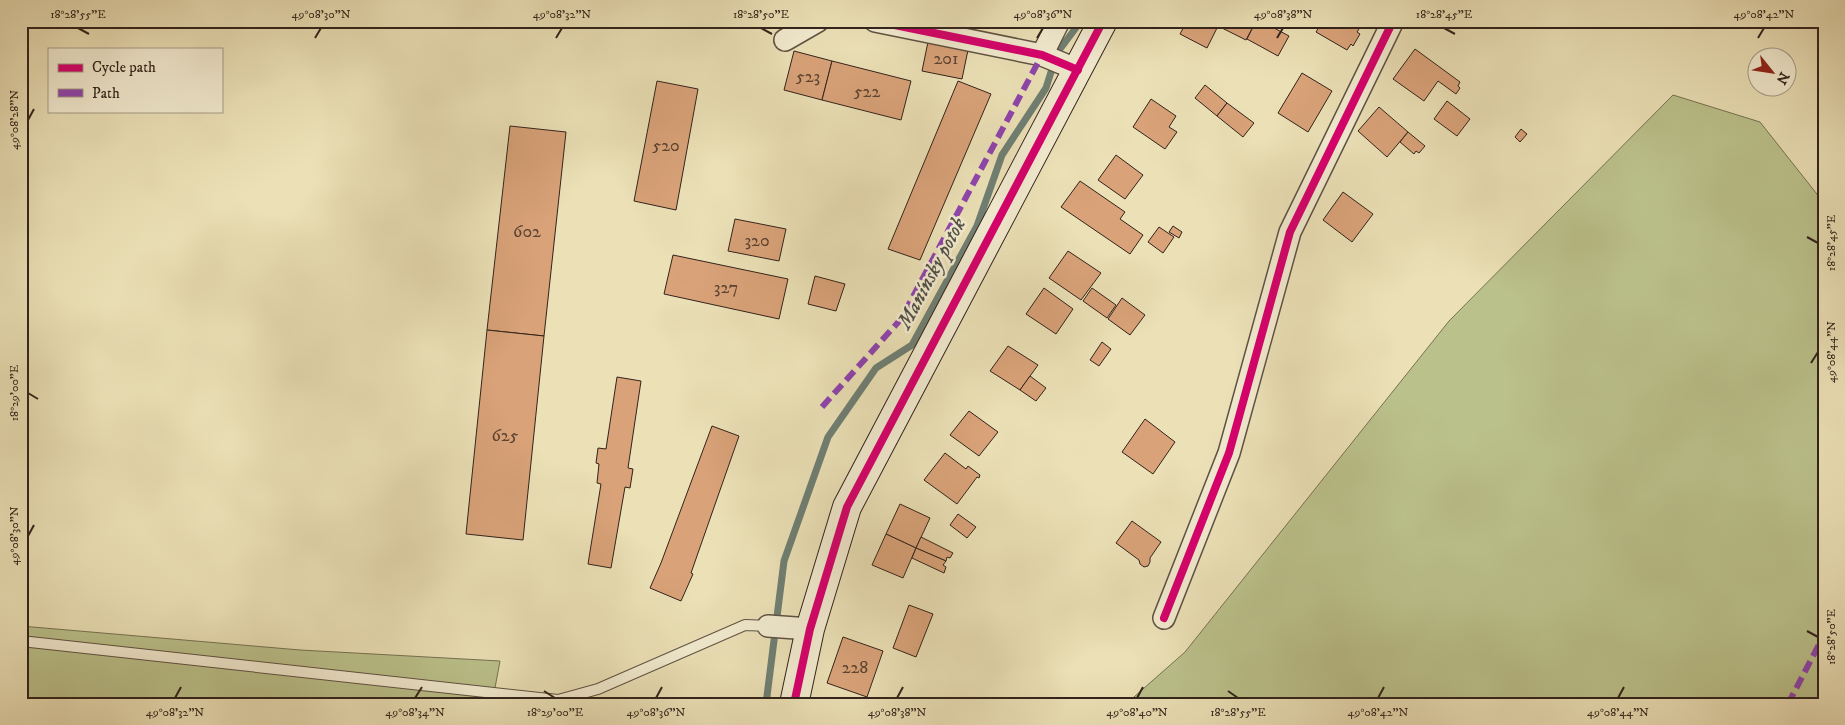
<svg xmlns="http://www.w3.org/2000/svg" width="1845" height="725" font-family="'IM FELL DW Pica',serif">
<rect width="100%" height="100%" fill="#ebe0b6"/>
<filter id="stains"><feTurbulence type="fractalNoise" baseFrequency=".004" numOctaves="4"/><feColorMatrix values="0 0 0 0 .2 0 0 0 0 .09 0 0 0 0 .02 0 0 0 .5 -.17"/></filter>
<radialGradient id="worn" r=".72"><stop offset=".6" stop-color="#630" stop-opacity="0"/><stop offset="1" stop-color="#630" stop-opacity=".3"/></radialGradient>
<g fill="#bbc18b" stroke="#767253">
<polygon points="1673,95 1760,122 1824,203 1824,704 1126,704 1185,652 1449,321"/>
<polygon points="21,626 300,650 500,661 492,704 21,704"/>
</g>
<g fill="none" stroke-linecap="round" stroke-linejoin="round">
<polyline stroke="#6f7f73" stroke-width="7" points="766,704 784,561 828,437 876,368 912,345 977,226 1002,155 1046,88 1057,53 1081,21"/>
</g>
<g fill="#d9a279" stroke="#32231b">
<polygon points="733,21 765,21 763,28"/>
<polygon points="1187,21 1256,21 1246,40 1218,26 1207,48 1180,34"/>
<polygon points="1256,21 1261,21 1289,36 1278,56 1247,39"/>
<polygon points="1323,21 1352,21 1361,26 1357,32 1360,34 1353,46 1351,44 1347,50 1316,32"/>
<polygon points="929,37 969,45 962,79 922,71"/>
<polygon points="1415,49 1460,82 1458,86 1460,88 1456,94 1438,81 1424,101 1393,79"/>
<polygon points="794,51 832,61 822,100 784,90"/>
<polygon points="832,61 911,81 901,120 822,100"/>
<polygon points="1302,73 1332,91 1308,132 1278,113"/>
<polygon points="657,81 698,89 676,210 634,201"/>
<polygon points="958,81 991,94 920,260 888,249"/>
<polygon points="1205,85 1227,103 1217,116 1195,98"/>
<polygon points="1151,99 1176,116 1169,127 1177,132 1165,149 1133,127"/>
<polygon points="1447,101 1470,119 1457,136 1434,119"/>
<polygon points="1227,103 1254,123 1243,137 1217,116"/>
<polygon points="1379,107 1408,132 1387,157 1358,131"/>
<polygon points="510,126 566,132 544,336 487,330"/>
<polygon points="1521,129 1527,134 1520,142 1515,137"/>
<polygon points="1408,132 1425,146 1419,153 1416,151 1414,154 1400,142"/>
<polygon points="1116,155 1143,175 1125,199 1098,180"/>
<polygon points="1080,181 1125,212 1120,219 1143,235 1130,254 1061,207"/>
<polygon points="1343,192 1373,214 1352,242 1323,220"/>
<polygon points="735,219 786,229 779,261 728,251"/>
<polygon points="1173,226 1182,232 1179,238 1169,232"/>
<polygon points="1159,227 1174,237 1163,253 1148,242"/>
<polygon points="1068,251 1101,273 1081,300 1049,278"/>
<polygon points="673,255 788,279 779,319 664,294"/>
<polygon points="815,276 845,284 836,311 808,304"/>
<polygon points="1044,288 1073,309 1056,334 1026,314"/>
<polygon points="1092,288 1116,305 1107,318 1083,301"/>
<polygon points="1122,298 1145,315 1130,335 1108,319"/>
<polygon points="487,330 544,336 523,540 466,534"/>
<polygon points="1102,342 1111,349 1099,366 1090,360"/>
<polygon points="1008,346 1038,365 1020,390 990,371"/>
<polygon points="1030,376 1046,388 1036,401 1020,390"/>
<polygon points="617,377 641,381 628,468 633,469 630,488 625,487 611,568 588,564 601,484 597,483 599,464 596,463 598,448 606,449"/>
<polygon points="969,411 998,432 979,456 950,435"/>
<polygon points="1145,419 1175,442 1153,474 1122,452"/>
<polygon points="712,426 739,436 691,573 693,574 681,601 650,588 661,563"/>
<polygon points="945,453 966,469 968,466 980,475 979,478 977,477 957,504 924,480"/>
<polygon points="900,504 930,518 916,548 886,534"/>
<polygon points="958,514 976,527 967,538 950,525"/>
<polygon points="1132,521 1161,542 1150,558 1150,562 1148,566 1144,567 1140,564 1139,560 1116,543"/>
<polygon points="886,534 916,548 903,578 872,565"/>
<polygon points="921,537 953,553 950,558 947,557 946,561 916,548"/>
<polygon points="916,548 946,561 943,565 946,567 944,573 912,558"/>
<polygon points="909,605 933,614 916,657 893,648"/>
<polygon points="843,637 883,651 867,697 827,683"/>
</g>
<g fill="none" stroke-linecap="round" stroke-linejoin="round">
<g stroke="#605242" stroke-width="12">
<polyline id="lane" points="21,641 558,700 598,689 745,625 768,626"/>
</g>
<g stroke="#605242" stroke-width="24">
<g id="street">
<polyline points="875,21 1042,55 1078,70"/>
<polyline points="785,40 818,21"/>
<polyline points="1042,55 1059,21"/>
<polyline points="1164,618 1229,453 1290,232 1393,21"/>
<polyline points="768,626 810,629"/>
</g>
</g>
<g stroke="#32231b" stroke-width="30">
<polyline id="secondary" points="794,704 810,629 847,507 1103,21"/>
</g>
<use href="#lane" stroke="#f2ebd0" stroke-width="10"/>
<use href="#street" stroke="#f2ebd0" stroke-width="21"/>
<use href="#secondary" stroke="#f2ebd0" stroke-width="28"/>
<g stroke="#8e44ad" stroke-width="6" stroke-dasharray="12 6" stroke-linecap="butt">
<polyline points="822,407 901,319 1042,55"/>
<polyline points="1788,704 1824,635"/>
</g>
<g stroke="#f2ebd0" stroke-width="11">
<g id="cycleway">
<polyline points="875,21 1042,55 1078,70"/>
<polyline points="1164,618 1229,453 1290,232 1393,21"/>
<polyline points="794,704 810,629 847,507 1103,21"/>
</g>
</g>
<use href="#cycleway" stroke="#d6006c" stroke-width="8"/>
</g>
<path fill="none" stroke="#32231b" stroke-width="2" d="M78 28 89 34M761 28 772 34M1444 28 1455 34M315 38 321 28M556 38 562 28M1037 38 1043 28M1277 38 1283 28M1758 38 1764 28M28 120 34 109M1807 237 1818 243M1811 363 1818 352M28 393 38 399M28 536 34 525M1807 631 1818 637M544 691 555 698M1228 691 1238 698M175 698 181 687M415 698 422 687M656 698 662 687M897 698 903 687M1137 698 1143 687M1378 698 1384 687M1618 698 1624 687"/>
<g text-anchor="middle" stroke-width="5" stroke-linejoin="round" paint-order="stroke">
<g font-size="18" fill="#5c4332">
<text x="946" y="64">201</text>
<text x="808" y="82">523</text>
<text x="867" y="97">522</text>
<text x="666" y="151">520</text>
<text x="527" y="237">602</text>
<text x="757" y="246">320</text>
<text x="726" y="293">327</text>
<text x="505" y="441">625</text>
<text x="855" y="673">228</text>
</g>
<g font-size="21" font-style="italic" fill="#515147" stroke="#f2ebd0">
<text transform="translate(931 273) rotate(-62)" y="7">Manínsky potok</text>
</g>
</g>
<rect width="1845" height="725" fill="none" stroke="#ebe0b6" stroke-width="55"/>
<rect x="48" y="48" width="175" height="65" fill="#f2ebd0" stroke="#a59b88"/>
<rect x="58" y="64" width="25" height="8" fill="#d6006c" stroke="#a59b88"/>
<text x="92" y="72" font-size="15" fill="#32231b">Cycle path</text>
<rect x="58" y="89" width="25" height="8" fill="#8e44ad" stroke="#a59b88"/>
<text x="92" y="98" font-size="15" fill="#32231b">Path</text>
<g transform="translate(1772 72) rotate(120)"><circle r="24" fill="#f2ebd0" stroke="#a59b88"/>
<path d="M0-4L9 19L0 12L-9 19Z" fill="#8f2418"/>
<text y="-8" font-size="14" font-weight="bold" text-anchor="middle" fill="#32231b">N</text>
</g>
<rect x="28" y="28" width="1790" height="670" fill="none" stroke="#32231b" stroke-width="2"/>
<g font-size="12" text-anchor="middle" fill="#32231b">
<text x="78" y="18">18°28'55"E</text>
<text x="321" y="18">49°08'30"N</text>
<text x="562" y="18">49°08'32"N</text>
<text x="761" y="18">18°28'50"E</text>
<text x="1043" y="18">49°08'36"N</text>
<text x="1283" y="18">49°08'38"N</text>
<text x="1444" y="18">18°28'45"E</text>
<text x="1764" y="18">49°08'42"N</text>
<text transform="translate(14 120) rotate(-90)" y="4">49°08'28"N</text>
<text transform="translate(1831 243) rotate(-90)" y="4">18°28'45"E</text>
<text transform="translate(1831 352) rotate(-90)" y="4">49°08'44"N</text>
<text transform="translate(14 393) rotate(-90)" y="4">18°29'00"E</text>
<text transform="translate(14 536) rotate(-90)" y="4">49°08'30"N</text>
<text transform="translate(1831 637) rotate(-90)" y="4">18°28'50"E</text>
<text x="175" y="716">49°08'32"N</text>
<text x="415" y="716">49°08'34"N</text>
<text x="555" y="716">18°29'00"E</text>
<text x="656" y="716">49°08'36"N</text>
<text x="897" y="716">49°08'38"N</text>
<text x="1137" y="716">49°08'40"N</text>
<text x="1238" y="716">18°28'55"E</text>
<text x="1378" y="716">49°08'42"N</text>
<text x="1618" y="716">49°08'44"N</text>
</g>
<rect width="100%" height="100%" filter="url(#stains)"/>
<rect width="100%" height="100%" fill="url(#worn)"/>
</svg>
